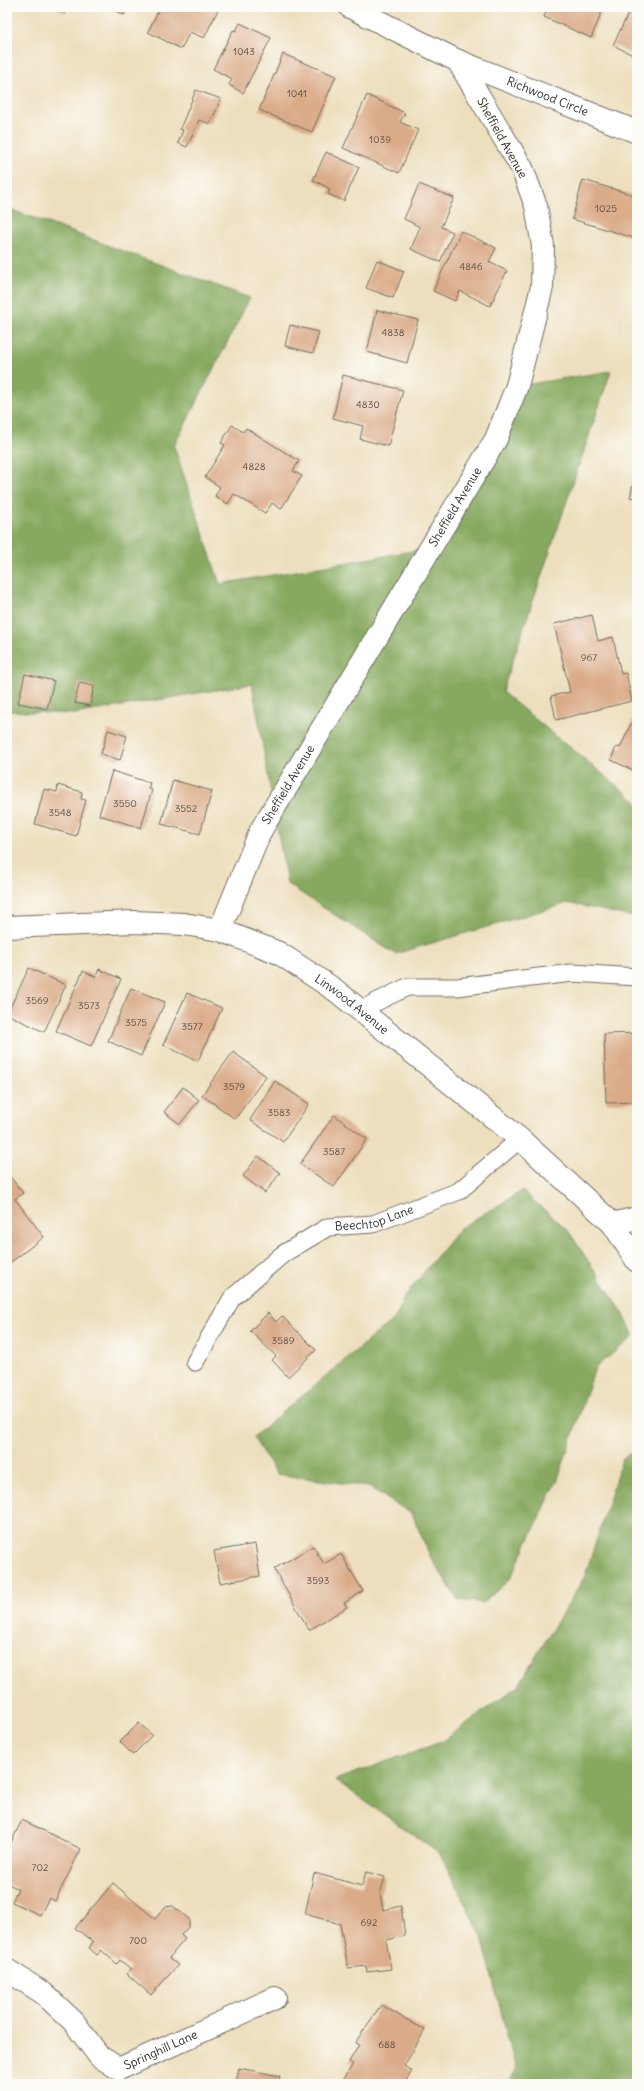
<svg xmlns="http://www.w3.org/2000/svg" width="644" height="2091" font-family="Delius,sans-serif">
<rect width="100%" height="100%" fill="#fdfcf7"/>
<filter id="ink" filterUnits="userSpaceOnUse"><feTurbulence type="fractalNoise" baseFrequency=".025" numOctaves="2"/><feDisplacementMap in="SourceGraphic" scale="8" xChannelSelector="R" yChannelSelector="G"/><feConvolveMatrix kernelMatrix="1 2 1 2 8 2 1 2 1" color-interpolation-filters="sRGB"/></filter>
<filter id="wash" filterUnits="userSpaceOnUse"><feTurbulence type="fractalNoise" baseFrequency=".012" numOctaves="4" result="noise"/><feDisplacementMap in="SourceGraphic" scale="16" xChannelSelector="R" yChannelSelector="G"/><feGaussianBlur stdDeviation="0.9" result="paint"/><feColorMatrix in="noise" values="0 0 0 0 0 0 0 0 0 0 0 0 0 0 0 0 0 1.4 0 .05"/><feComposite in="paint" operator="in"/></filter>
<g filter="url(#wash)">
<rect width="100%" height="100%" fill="#eddfbe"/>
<g fill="#86a95e" stroke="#586a44">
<polygon points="7,208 250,298 174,446 220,584 430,548 517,386 611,371 502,692 637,802 637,918 568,903 395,954 287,884 252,684 74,714 7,711"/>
<polygon points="522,1191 567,1229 623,1313 634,1336 595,1368 558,1479 510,1579 483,1603 458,1600 431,1558 412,1514 369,1487 276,1474 253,1437 396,1317 404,1297 460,1228"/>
<polygon points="637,1449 637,2084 509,2084 516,2070 482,1937 440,1854 335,1780 441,1742 518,1686 585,1576 622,1459"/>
</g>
<g id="blocks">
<g fill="#daab88">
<polygon points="53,7 68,7 65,13"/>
<polygon points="108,7 128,7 124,15"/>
<polygon points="160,7 217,7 219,8 204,38 190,32 181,49 148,32"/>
<polygon points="548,7 604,7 591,38 544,17"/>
<polygon points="631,8 637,11 637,57 613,45"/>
<polygon points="240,23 271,38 243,93 229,85 232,79 213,69 233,30 236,31"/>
<polygon points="283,54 336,76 312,132 259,110"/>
<polygon points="196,90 221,99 210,124 199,120 187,147 178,143 183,130 180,129"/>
<polygon points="367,95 405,113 400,122 418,130 399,173 343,148"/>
<polygon points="326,152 359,167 344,201 328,194 330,189 313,180"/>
<polygon points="583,180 637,196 637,239 572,219"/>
<polygon points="419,184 454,198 441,227 453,232 440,262 411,249 420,227 404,219"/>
<polygon points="461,231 496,248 489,262 507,271 490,306 460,291 455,301 433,291"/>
<polygon points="377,260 404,271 393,298 366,288"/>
<polygon points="377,310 418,320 407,363 367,352"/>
<polygon points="290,325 319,332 313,353 285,346"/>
<polygon points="343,375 403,390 388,446 360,439 363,426 333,418"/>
<polygon points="232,425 243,432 246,428 299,461 293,471 302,476 281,509 272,503 265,513 234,494 228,504 215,496 220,487 205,477 225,445 221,443"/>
<polygon points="635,475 637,475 637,499 630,497"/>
<polygon points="636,514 637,514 637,528 633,527"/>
<polygon points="592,615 598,641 613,637 621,674 626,673 632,701 556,720 551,696 570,692 554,624"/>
<polygon points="25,674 54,681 47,709 18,703"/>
<polygon points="79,683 94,686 90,706 75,703"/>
<polygon points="636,713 637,713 637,772 611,760 616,747 620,748"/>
<polygon points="108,730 127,736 120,760 101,754"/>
<polygon points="112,771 150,783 148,789 152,790 141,828 99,815"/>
<polygon points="173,780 212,791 200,834 161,824"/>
<polygon points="58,785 82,792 81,799 86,800 76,836 35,824 44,789 57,792"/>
<polygon points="29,968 66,985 44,1032 7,1014"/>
<polygon points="99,969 121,979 91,1046 56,1031 83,971 96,977"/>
<polygon points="131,988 165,1002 141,1056 108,1041"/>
<polygon points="187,993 222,1008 198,1061 163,1045"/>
<polygon points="637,1033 637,1102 606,1103 604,1034"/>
<polygon points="233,1052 266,1076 235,1119 202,1095"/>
<polygon points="275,1081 309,1104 283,1142 250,1120"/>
<polygon points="183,1087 199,1100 180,1124 164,1112"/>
<polygon points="334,1115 367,1139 334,1187 300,1164"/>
<polygon points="258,1156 280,1173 265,1193 243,1176"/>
<polygon points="8,1174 23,1193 15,1199 44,1237 7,1265"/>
<polygon points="268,1313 276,1322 282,1316 316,1350 288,1377 272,1360 276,1356 250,1331"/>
<polygon points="255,1544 260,1576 220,1583 214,1551"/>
<polygon points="313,1546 324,1564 341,1554 363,1591 344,1603 347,1607 309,1630 274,1569"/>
<polygon points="139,1723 152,1735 133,1755 120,1742"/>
<polygon points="22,1820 81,1849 55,1901 49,1898 40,1915 12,1902 18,1889 7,1883 7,1851"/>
<polygon points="366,1872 385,1877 380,1894 383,1910 401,1906 405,1936 386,1940 391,1969 367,1972 366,1966 348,1968 340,1924 305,1914 314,1873 362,1886"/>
<polygon points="113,1883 155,1919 165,1907 173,1906 189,1919 189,1926 181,1935 185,1939 169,1958 178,1965 151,1995 127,1974 131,1969 120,1960 117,1964 101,1950 97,1955 89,1948 93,1942 75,1928"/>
<polygon points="381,2005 425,2030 404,2066 412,2071 404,2084 341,2084 353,2064 349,2062 359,2045 355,2043"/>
<polygon points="239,2068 280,2076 278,2084 236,2084"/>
</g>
</g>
</g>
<g filter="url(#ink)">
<use href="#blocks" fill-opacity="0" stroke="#6f6a5e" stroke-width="1"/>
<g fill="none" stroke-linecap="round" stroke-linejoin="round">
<g stroke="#6f6a5e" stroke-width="19">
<g id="service">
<polyline points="360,1010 407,987 457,987 572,973 637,977"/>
<path id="s1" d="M195 1362 232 1298 283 1254 328 1227 373 1224 459 1191 520 1139"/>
</g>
</g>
<g stroke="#6f6a5e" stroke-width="24">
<g id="minor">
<path id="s2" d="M350 7 458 61 637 132"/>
<path id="s3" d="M220 930 261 830 496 439 517 386 542 287 543 246 536 206 522 168 458 61"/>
<path id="s4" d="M7 1970 43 1993 74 2022 99 2056 119 2069 275 1998"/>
</g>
</g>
<g stroke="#6f6a5e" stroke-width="24">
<polyline id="tertiary" points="613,1224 637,1218"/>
</g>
<g stroke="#6f6a5e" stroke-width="24">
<g id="secondary">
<path id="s5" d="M7 927 134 922 184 924 220 930 279 953 335 990 520 1139 613 1224 637 1261"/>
</g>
</g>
<use href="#service" stroke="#fff" stroke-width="17"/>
<use href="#minor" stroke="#fff" stroke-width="22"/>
<use href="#tertiary" stroke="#fff" stroke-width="22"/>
<use href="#secondary" stroke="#fff" stroke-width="22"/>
</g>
</g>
<g text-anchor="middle" stroke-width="3" stroke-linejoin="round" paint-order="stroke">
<g font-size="10" fill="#574b42">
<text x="244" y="55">1043</text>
<text x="297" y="97">1041</text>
<text x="380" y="143">1039</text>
<text x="606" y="212">1025</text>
<text x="471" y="270">4846</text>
<text x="393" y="336">4838</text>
<text x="368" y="408">4830</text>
<text x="254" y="470">4828</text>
<text x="589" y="661">967</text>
<text x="125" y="807">3550</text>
<text x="186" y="812">3552</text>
<text x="60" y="816">3548</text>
<text x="37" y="1004">3569</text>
<text x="89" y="1009">3573</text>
<text x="136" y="1026">3575</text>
<text x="192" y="1030">3577</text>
<text x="234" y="1090">3579</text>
<text x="279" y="1116">3583</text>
<text x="334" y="1155">3587</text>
<text x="283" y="1344">3589</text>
<text x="318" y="1584">3593</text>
<text x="40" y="1871">702</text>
<text x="369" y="1926">692</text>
<text x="138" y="1944">700</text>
<text x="387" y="2048">688</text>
</g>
<g font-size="12" fill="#2b2b2b" stroke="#fdfcf7">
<text dy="4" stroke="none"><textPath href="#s2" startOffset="217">Richwood Circle</textPath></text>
<text transform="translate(502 138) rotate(61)" y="4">Sheffield Avenue</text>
<text dy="4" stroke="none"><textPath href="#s3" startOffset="485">Sheffield Avenue</textPath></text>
<text dy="4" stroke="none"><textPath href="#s3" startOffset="161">Sheffield Avenue</textPath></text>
<text dy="4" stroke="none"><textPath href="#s5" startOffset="366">Linwood Avenue</textPath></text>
<text dy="4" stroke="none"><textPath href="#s1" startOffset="241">Beechtop Lane</textPath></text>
<text dy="4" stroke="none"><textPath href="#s4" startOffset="197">Springhill Lane</textPath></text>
</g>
</g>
<rect width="644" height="2091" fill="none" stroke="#fdfcf7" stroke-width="24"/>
</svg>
